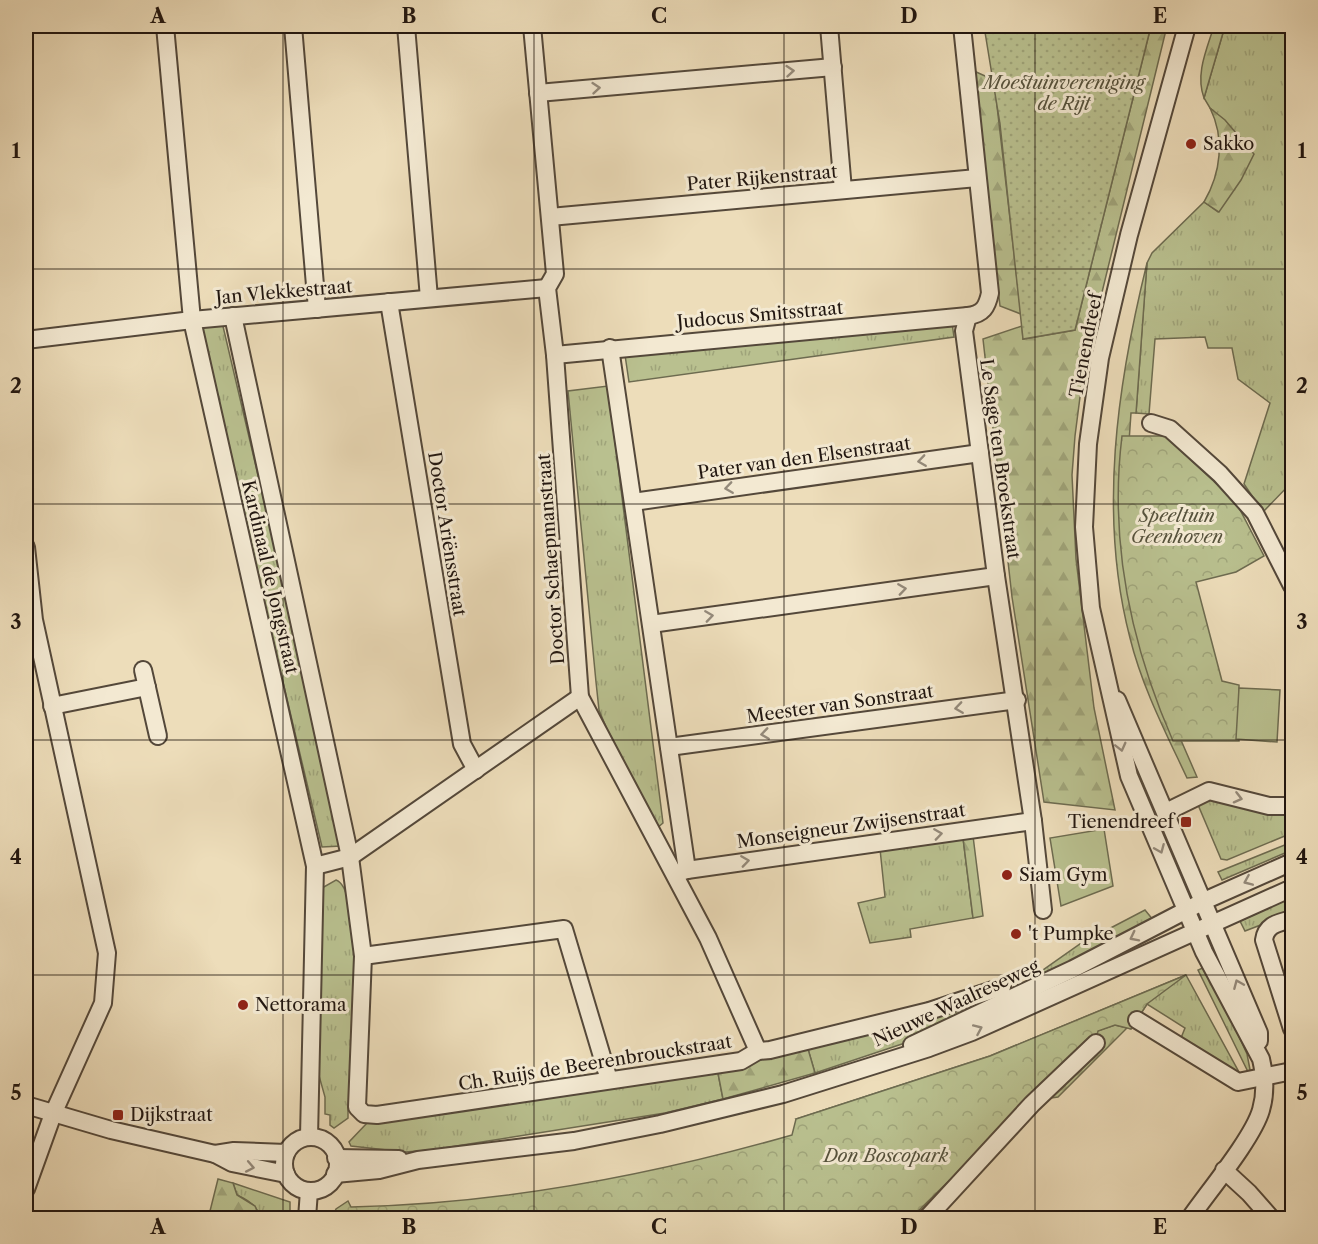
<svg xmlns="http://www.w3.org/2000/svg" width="1318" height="1244" font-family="'Libre Caslon Text',serif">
<defs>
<pattern id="grass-tufts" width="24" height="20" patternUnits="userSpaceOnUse" patternTransform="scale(1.5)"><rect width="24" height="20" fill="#b9c08f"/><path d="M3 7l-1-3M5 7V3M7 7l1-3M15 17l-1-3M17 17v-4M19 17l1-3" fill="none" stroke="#9fa47a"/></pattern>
<pattern id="forest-firs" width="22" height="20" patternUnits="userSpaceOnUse" patternTransform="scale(1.5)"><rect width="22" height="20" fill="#b9c08f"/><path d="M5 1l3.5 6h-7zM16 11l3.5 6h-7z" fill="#9fa47a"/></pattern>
<pattern id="park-crowns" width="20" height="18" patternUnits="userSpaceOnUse" patternTransform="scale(1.5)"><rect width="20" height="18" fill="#b9c08f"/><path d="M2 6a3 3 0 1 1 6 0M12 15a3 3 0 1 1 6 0" fill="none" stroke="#9fa47a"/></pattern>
<pattern id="garden-dots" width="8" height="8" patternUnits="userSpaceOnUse" patternTransform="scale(1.5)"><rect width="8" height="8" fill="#b9c08f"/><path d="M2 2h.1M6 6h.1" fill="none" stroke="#9fa47a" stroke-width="1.8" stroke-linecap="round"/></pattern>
</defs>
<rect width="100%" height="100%" fill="#edddba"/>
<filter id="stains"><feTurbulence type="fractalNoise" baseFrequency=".00333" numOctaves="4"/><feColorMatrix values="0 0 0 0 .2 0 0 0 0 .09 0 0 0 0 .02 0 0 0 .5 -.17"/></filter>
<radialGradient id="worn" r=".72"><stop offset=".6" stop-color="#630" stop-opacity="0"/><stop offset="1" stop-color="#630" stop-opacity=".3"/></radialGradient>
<g fill="url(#grass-tufts)" stroke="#6d6b50" stroke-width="1.5">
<polygon points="1225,26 1292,26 1292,482 1263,512 1244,484 1270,403 1238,379 1232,348 1208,348 1205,337 1155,339 1149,414 1136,413 1145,288 1147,263 1152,253 1204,202 1218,212 1250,147 1210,108 1204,98"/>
<polygon points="222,322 319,735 341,846 322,847 199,327"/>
<polygon points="952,323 954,337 629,382 625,355"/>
<polygon points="608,386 663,823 657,828 606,727 599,710 596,682 568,391"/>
<polygon points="1200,798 1291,810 1292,833 1227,860 1221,859 1196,800"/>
<polygon points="963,838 973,918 910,929 911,937 870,943 858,903 885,897 880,849"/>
<polygon points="1292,842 1292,850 1222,880 1218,872"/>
<path d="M336 880C366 890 353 1074 352 1107H348V1118L334 1128 330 1125V1115L325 1114V1097L316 1065 322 888Z"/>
<polygon points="1292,897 1292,913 1245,931 1240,921"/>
<polygon points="1145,910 1154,921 926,1036 815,1073 808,1049 977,1005 1016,989 1080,944"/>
<polygon points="1207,966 1247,1054 1252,1080 1198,970"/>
<polygon points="1186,975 1240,1074 1181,1038 1185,1028 1147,1004 1131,1029 1115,1025 1093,1051 1034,1089 921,1210 796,1119 990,1056"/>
<polygon points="717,1068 723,1099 665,1113 431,1150 405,1152 351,1146 349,1142 369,1121"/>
<path d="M233 1183 290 1202V1218H260C259 1207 246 1199 237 1195Z"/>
</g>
<g fill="url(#forest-firs)" stroke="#6d6b50" stroke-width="1.5">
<polygon points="1151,26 1167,26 1084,366 1075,436 1072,475 1076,559 1094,708 1115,810 1044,802 1012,597 983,339 1022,326 1023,339 1075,330"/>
<path d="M1214 26H1225L1204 98C1195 74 1207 49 1214 26Z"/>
<polygon points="974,71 994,80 1021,314 1000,306"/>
<path d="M1210 108 1225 120 1254 154 1241 180 1219 212 1204 202C1221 173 1225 138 1210 108Z"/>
<path d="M1147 263 1136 413H1131L1124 514 1177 731 1197 777 1187 778C1166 733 1142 687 1130 638 1098 515 1117 385 1147 263Z"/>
<polygon points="973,836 983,916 973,918 963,838"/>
<polygon points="1115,1025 1127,1028 1058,1097 1044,1099 1093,1051 1097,1031"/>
<polygon points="808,1049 815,1073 723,1099 717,1068"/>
<polygon points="218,1179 233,1183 237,1195 255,1206 260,1218 212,1218 210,1211"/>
</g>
<g fill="url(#park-crowns)" stroke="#6d6b50" stroke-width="1.5">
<path d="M1122 436H1165L1236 502 1264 556 1236 572 1196 582 1222 681 1239 685V741H1173C1131 645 1109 541 1122 436Z"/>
<path d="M1186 975 1147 1004 1131 1029 1115 1025 1098 1031 1093 1051 1039 1091 1034 1090 966 1164 911 1218H332L336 1209 348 1201 351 1207C500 1204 649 1176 792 1135L796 1119 990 1056Z"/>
</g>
<polygon fill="url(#garden-dots)" stroke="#6d6b50" stroke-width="1.5" points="984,26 1151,26 1075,330 1023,339 1000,124"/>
<g fill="#b9c08f" stroke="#6d6b50" stroke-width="1.5">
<polygon points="1239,688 1280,690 1277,742 1236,739"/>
<polygon points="1104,829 1113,886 1061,906 1050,838"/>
</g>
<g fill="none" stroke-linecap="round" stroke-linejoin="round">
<g stroke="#54483a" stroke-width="20">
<g id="minor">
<polyline points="165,26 192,320 315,866 309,1137"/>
<polyline points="293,26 317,309"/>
<polyline points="406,26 429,298"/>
<polyline points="532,26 555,274 547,288 555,355 580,697 708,938 758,1051"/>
<polyline points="829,26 843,190"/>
<path d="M962 26 990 293C987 307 983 314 968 316L964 331 996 576 1033 821 1043 910"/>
<path d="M1187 26 1129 235 1100 358 1088 444 1084 527 1091 608 1129 776 1204 952 1261 1059C1265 1076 1266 1093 1261 1110 1253 1138 1208 1192 1190 1218"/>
<polyline points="538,93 833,67"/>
<polyline points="550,217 977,178"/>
<polyline points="389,302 462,744 476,770"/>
<polyline points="233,316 350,857 363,956 357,1107 364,1114 377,1115 741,1061 758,1051 770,1050 929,1011 1002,987"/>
<polyline points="26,340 192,320 547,288"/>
<polyline points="610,348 687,870"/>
<polyline points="555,355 968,316"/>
<polyline points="1151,423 1170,429 1220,474 1255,513 1292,586"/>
<polyline points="633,502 980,453"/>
<polyline points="26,547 34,620 107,953 103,1003 53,1114 26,1189"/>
<polyline points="651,624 996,576"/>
<polyline points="143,670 158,736"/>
<polyline points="1117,700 1259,1033 1259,1041"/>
<polyline points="52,706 147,687"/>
<polyline points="669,747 1017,700"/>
<polyline points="1166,812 1209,791 1269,806 1292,806"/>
<polyline points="315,866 350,857 580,697"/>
<polyline points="678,873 687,870 1033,821"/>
<path d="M1292 919C1279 923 1266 924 1264 940L1292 1029"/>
<polyline points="363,956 564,929 609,1080"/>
<polyline points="1137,1020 1238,1082 1292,1071"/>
<polyline points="912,1045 1073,969 1204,901 1292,862"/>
<polyline points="26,1105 111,1130 215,1154 232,1163 286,1174"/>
<circle cx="311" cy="1164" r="27"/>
<polyline points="215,1154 234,1151 286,1153"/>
<polyline points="336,1158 399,1159"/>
<polyline points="1224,1170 1249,1193 1271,1218"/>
<polyline points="335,1174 379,1170 418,1160 574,1141 660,1124 783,1094 929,1048 972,1032 1292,888"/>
<polyline points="307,1218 309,1191"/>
<polyline points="927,1218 1032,1104 1096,1043"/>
</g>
</g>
<use href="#minor" stroke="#f3e9d2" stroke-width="16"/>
</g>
<defs><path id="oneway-chevron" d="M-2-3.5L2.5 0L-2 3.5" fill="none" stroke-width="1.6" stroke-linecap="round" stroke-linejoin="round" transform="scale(1.5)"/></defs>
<g stroke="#948a7b">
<use href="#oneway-chevron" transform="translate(790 71) rotate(-5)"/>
<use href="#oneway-chevron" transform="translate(596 88) rotate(-5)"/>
<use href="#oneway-chevron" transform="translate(922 461) rotate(172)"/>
<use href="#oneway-chevron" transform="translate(729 488) rotate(172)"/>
<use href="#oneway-chevron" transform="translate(902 589) rotate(-8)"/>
<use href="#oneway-chevron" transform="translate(709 616) rotate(-8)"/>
<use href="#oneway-chevron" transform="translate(959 708) rotate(172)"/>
<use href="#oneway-chevron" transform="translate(765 734) rotate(172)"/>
<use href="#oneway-chevron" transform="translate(1121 747) rotate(76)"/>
<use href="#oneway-chevron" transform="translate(1238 798) rotate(14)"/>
<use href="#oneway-chevron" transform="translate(938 834) rotate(-8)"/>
<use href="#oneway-chevron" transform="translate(1160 849) rotate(67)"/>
<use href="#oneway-chevron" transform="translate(745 861) rotate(-8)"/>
<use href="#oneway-chevron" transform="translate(1248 881) rotate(157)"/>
<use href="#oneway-chevron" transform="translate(1134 937) rotate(153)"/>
<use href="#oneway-chevron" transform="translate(1238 984) rotate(-113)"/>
<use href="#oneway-chevron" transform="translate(978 1029) rotate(-24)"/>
<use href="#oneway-chevron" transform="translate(250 1167) rotate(11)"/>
</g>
<path fill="none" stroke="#211610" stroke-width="1.5" stroke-opacity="0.55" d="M283 26V1218M534 26V1218M784 26V1218M1035 26V1218M26 269H1292M26 504H1292M26 740H1292M26 975H1292"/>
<g fill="#8f2418" stroke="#f3e9d2" stroke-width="2">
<circle cx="1191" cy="144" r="6"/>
<rect x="1180" y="816" width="12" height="12" rx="3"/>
<circle cx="1007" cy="875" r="6"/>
<circle cx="1016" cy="934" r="6"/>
<circle cx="243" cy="1005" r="6"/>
<rect x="112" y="1109" width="12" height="12" rx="3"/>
</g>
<g text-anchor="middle" stroke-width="6" stroke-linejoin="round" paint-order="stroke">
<g font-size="18" font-style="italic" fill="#56523c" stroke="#f3e9d2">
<text x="1064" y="89">Moestuinvereniging<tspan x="1064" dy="21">de Rijt</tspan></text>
<text x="1177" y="522">Speeltuin<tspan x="1177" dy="21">Geenhoven</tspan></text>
<text x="886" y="1162">Don Boscopark</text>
</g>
<g font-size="18" fill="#211610" stroke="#f3e9d2" text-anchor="start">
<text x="1203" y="150">Sakko</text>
<text x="1174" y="828" text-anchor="end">Tienendreef</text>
<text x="1019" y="881">Siam Gym</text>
<text x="1028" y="940">'t Pumpke</text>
<text x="255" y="1011">Nettorama</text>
<text x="130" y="1121">Dijkstraat</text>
</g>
<g font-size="18" fill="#211610" stroke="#f3e9d2">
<text transform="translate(762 178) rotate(-5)" y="6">Pater Rijkenstraat</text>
<text transform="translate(284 292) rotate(-5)" y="6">Jan Vlekkestraat</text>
<text transform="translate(760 315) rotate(-5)" y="6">Judocus Smitsstraat</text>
<text transform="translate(1086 345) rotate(-79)" y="6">Tienendreef</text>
<text transform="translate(804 458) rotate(-8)" y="6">Pater van den Elsenstraat</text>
<text transform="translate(1000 459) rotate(82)" y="6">Le Sage ten Broekstraat</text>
<text transform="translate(447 534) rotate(81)" y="6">Doctor Ariënsstraat</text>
<text transform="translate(551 559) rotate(-94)" y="6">Doctor Schaepmanstraat</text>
<text transform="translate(270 577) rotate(77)" y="6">Kardinaal de Jongstraat</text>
<text transform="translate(840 704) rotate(-8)" y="6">Meester van Sonstraat</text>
<text transform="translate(851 826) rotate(-8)" y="6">Monseigneur Zwijsenstraat</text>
<text transform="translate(956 1003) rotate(-25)" y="6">Nieuwe Waalreseweg</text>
<text transform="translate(595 1063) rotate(-9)" y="6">Ch. Ruijs de Beerenbrouckstraat</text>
</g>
</g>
<rect width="1318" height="1244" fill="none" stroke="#edddba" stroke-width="66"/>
<rect x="33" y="33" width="1252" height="1178" fill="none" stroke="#211610" stroke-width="2"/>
<g font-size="20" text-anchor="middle" font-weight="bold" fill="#211610">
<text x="158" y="23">A</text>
<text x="409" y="23">B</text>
<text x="659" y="23">C</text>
<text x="909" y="23">D</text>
<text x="1160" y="23">E</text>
<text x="16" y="158">1</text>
<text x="1302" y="158">1</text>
<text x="16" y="393">2</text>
<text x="1302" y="393">2</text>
<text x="16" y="629">3</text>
<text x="1302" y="629">3</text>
<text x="16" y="864">4</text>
<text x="1302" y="864">4</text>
<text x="16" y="1100">5</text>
<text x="1302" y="1100">5</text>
<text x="158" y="1234">A</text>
<text x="409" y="1234">B</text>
<text x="659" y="1234">C</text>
<text x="909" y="1234">D</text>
<text x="1160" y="1234">E</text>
</g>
<rect width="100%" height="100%" filter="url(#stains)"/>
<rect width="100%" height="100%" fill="url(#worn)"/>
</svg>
